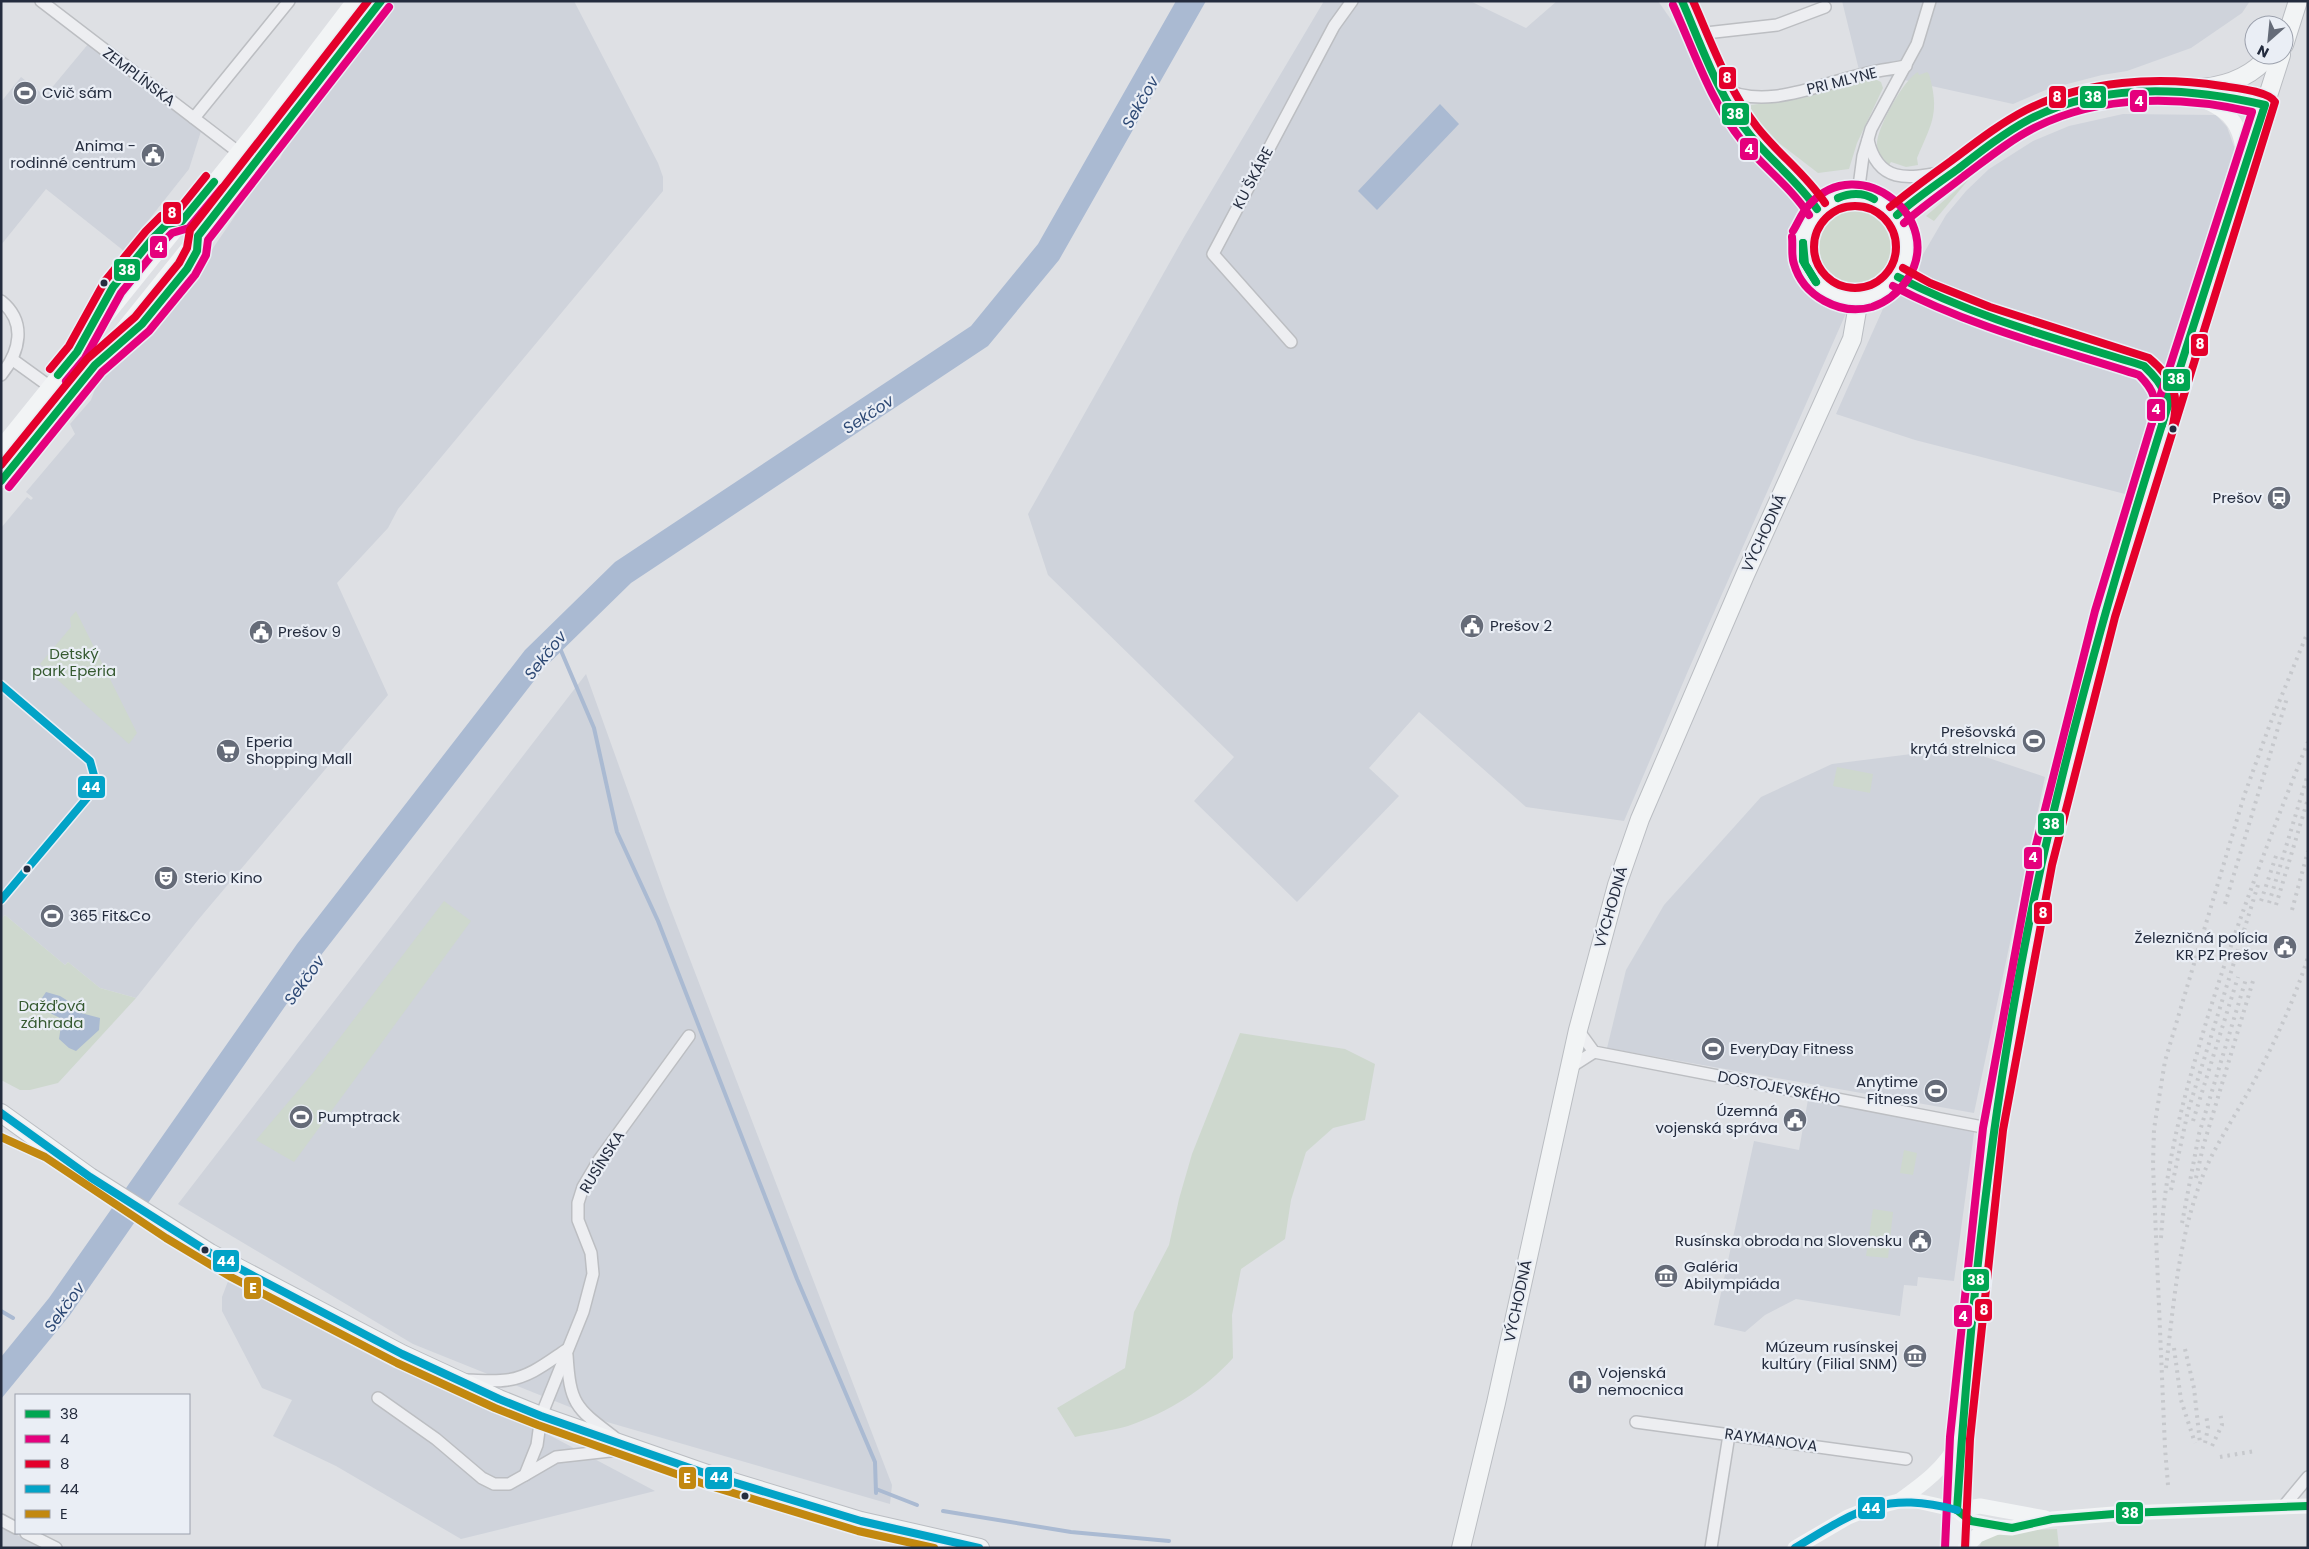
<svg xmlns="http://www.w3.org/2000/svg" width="2309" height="1549" font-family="Poppins,sans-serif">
<rect width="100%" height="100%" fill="#dee0e4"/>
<g fill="#cfd3db">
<polygon points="389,1 574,1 658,163 663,177 663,191 398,509 388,528 337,583 388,695 198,920 136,998 100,988 68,962 65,965 5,915 1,920 1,528 27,497 31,500 33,498 26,492 75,434 70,424 91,400 99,378 147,331 198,270 265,172 272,163 280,159 294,127"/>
<polygon points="1324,1 1470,1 1526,28 1557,1 1658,1 1803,208 1847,311 1688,671 1624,821 1526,807 1419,712 1369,768 1399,796 1297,902 1194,801 1234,757 1048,575 1028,514 1184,237"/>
<polygon points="1842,1 2250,1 2242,13 2191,48 2127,71 2102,75 2048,89 2013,104 1859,70"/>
<polygon points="89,43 202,128 189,169 124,251 46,189 1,245 1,102 21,77 45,96"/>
<polygon points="2123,114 2216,115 2227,127 2237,155 2129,495 1915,440 1836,414 1886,302 1904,287 1946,215 1966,191 1989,169 2033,141 2069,126"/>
<polygon points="586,674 666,897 892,1485 890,1504 607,1422 413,1344 178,1204"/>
<polygon points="1959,748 2045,777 1974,1113 1607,1048 1626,970 1664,905 1761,797 1832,764"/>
<polygon points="1809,1094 1975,1126 1954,1281 1918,1277 1917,1286 1904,1285 1900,1316 1796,1299 1765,1315 1745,1332 1714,1325 1754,1141 1799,1150"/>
<polygon points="233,1268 655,1491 461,1539 336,1466 273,1436 292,1400 262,1388 222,1311 222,1297"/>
<polygon points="1,1527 43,1548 1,1548"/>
</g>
<g fill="#ced8ce">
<path d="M1918 72 1919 75 1927 72 1929 74C1940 113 1932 123 1917 158L1918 165 1906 167 1891 162 1889 165C1883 160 1878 154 1877 145 1876 129 1904 79 1918 72Z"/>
<polygon points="1871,77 1881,82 1883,88 1857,143 1849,169 1818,173 1779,143 1750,111 1751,105 1803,98"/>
<polygon points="1969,179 1934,221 1926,216"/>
<circle cx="1854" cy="246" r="39"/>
<polygon points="76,611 137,733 129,744 40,664 71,627 70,618"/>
<polygon points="1837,767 1873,774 1870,793 1833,786"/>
<polygon points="444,901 471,921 294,1162 256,1140 313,1073"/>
<polygon points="5,915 65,965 68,962 100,988 136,998 58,1083 30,1090 20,1090 1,1080 1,920"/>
<path d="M1240 1033 1345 1049 1375 1064 1365 1120 1333 1128 1306 1152 1291 1200 1285 1239 1241 1269 1232 1315 1233 1358C1204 1390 1169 1412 1128 1426 1111 1431 1092 1433 1075 1437L1057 1408 1125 1368 1134 1312 1169 1245 1179 1199 1192 1154Z"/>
<polygon points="1904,1150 1917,1153 1913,1175 1900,1173"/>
<polygon points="1873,1209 1893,1212 1888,1258 1866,1256"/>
<polygon points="2057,1529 2059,1548 1979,1548 1982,1540 2005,1531"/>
</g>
<g fill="#aabad2">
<polygon points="1176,1 1206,1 1059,260 988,346 631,583 544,668 318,959 70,1315 1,1399 1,1357 49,1298 297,944 525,650 615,562 971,326 1038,244"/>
<polygon points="1440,104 1459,124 1377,210 1358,191"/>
<polygon points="46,992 60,996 76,1006 81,1013 100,1018 99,1030 76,1051 69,1048 59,1039 62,1019 44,1010 42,998"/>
</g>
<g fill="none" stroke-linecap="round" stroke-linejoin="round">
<g stroke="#aabad2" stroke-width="4">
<polyline points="559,646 594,728 617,832 658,921 797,1279 875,1462 876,1493"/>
<polyline points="1,1311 13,1318"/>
<polyline points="876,1489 917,1505"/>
<polyline points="943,1511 1071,1532 1169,1541"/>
</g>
<g stroke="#bcbec2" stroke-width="14">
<g id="street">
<polyline points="41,1 255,165"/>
<polyline points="1697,34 1777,25 1825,7"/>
<path d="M1721 88C1767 111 1818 84 1864 74 1878 70 1892 69 1906 66"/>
<polyline points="194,118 289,1"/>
<path d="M1868 140C1879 188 1914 177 1951 171"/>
<polyline points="1858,194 1863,156 1871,129 1917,44 1930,1"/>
<path d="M1 301C27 322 20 352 1 375"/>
<polyline points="1291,342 1213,254 1334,26 1352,1"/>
<polyline points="13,360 67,399"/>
<polyline points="1578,1030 1594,1052 1993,1129"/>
<polyline points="1569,1068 1594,1052"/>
<path d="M567 1355C570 1405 576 1408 614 1437"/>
<path d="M464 1380C477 1380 493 1382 507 1380 530 1377 548 1362 566 1350"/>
<polyline points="378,1398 436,1439 482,1478 494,1484 509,1484 525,1475 537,1445 541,1416 583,1312 593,1274 591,1253 578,1220 578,1203 583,1187 599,1160 689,1036"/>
<polyline points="1636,1422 1906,1459"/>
<polyline points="525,1475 556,1457 628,1449"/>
<polyline points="2283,1507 2308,1477"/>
<polyline points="1,1520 16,1528"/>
<polyline points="26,1533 56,1548"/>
<polyline points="1711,1548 1729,1435"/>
<polyline points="1955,1548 1957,1510"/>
</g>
</g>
<g stroke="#babdc2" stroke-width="20">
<g id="primary">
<polyline points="2284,45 2298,1"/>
<path d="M2203 88C2228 85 2253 76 2269 55"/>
<circle cx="1854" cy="247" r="53"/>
<path d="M1897 215C1916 198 1937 184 1957 169 1985 148 2011 127 2043 113 2112 84 2193 86 2265 105L2281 55"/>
<polyline points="1,1113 90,1177 210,1253 402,1354 499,1399 541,1416 710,1475 861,1521 980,1548"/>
<polyline points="1461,1548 1496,1403 1578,1030 1617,885 1640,819 1745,575 1852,339 1859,299"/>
</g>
</g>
<use href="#street" stroke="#edeef1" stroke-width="11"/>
<g stroke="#f2f4f5" stroke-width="15">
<path d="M1682 1C1703 46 1718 96 1750 135 1771 161 1800 180 1817 209"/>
<path d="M2195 97C2228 109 2242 122 2244 159"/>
<polyline points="1,447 256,130 354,1"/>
<polyline points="1,481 255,165 381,1"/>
<path d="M1899 1501C1923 1484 1945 1468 1959 1441"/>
<path d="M1957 1510C1969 1276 1999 1041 2053 813 2110 573 2189 339 2265 105"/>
<polyline points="1957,1510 1971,1521 1997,1527 2012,1528 2052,1519 2126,1513 2308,1506"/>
<polyline points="1795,1548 1848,1517 1868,1509 1899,1501 1917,1501 1957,1510 1980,1506 2045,1518"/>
<polyline points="1965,1548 1978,1535 1997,1527"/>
</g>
<use href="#primary" stroke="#f2f4f5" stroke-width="18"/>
<g stroke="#c6c8cc" stroke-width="4" stroke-dasharray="2.5 5" stroke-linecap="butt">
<polyline points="2261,901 2277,853"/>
<polyline points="2269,903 2308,774"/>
<polyline points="2225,904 2287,698"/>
<polyline points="2276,905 2308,799"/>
<polyline points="2292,910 2308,851"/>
<polyline points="2193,1121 2238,977"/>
<polyline points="2196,1178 2203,1147 2253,981"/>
<polyline points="2171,1190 2188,1111 2258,885"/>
<polyline points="2182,1223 2199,1134 2246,979"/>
<path d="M2161 1238C2166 1158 2185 1093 2208 1016 2237 923 2271 833 2308 742"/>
<polyline points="2174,1348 2181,1400 2195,1443"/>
<polyline points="2185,1349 2194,1388 2200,1443"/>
<path d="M2166 1368C2174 1300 2179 1232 2206 1168 2219 1139 2237 1113 2252 1085 2274 1044 2294 1001 2308 957"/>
<polyline points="2205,1443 2208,1428 2206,1414"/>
<polyline points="2212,1446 2222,1425 2220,1411"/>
<polyline points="2220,1457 2255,1451"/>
<polyline points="2168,1485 2165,1448 2153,1165 2154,1129 2165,1061 2244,796 2270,724 2307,634"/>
</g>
<g stroke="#eaeef5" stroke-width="11">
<g id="bus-1">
<path d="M1682 1C1702 47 1718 96 1750 135 1771 161 1798 181 1817 209"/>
<path d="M1838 198C1849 193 1863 192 1874 199"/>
<path d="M1897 215C1916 198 1937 184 1958 169 1981 151 2004 133 2030 119 2102 82 2188 87 2265 105 2180 367 2091 629 2034 899 1992 1100 1970 1305 1957 1510"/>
<polyline points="1803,243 1805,264 1816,282"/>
<polyline points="1803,243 1803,261 1816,282"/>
<path d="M1898 277C1976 318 2061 340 2144 366 2165 386 2170 396 2162 425"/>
<polyline points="58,375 77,352 113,287 153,238 167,224 182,221 214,182"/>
<polyline points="1,481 95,365 142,324 187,269 197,251 198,236 381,1"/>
<polyline points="1957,1510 1971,1521 2012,1528 2052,1519 2126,1513 2308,1506"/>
</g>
</g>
<g stroke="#eaeef5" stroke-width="11">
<g id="bus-2">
<path d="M1673 5C1694 51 1710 101 1742 141 1763 167 1790 186 1809 215"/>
<path d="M1904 223C1923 206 1944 192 1964 176 1987 159 2010 140 2036 127 2102 94 2182 96 2252 112L2158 403 2095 611 2032 861 1983 1128 1950 1437 1945 1548"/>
<path d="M1792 237C1793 246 1791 256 1794 264 1803 296 1840 316 1872 307 1887 302 1898 293 1907 280 1948 219 1859 149 1809 205 1802 212 1798 223 1793 231"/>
<path d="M1893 286C1971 327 2055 348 2139 375 2155 391 2158 401 2152 423"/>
<polyline points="66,381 85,358 121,293 160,245 172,233 189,228 222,188"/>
<polyline points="9,487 102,372 149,331 195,275 206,255 208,240 389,7"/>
</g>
</g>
<g stroke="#eaeef5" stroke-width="11">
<g id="bus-3">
<path d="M1693 1C1712 44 1728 89 1757 127 1778 154 1806 174 1825 203"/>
<circle cx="1855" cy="247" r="41"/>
<path d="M1890 207C1910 191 1930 176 1951 161 1975 143 1999 124 2026 110 2085 80 2158 76 2222 86 2235 88 2269 91 2275 102L2115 617 2052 865 2003 1130 1970 1439 1965 1548"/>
<path d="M1903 268 1930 283 1990 307 2149 358C2175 380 2180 396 2172 429"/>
<polyline points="50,369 69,346 105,281 146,231 161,216 177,212 206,176"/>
<polyline points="1,465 87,359 135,317 179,263 187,248 190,230 368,1"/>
</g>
</g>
<g stroke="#eaeef5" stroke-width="11">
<g id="bus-4">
<polyline points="1,685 90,761 95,779 87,798 1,900"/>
<polyline points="1,1113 90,1177 210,1253 402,1354 499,1399 541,1416 710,1475 861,1521 979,1548"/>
<path d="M1795 1548C1857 1510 1884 1491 1957 1510"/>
</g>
</g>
<g stroke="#eaeef5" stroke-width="11">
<polyline id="bus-5" points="1,1137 45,1157 166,1238 231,1277 397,1363 495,1408 538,1425 707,1485 858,1531 934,1548"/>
</g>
<use href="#bus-1" stroke="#00a651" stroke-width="8"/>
<use href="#bus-2" stroke="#e5007d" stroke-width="8"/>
<use href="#bus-3" stroke="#e4002b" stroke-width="8"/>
<use href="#bus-4" stroke="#02a3c7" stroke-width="8"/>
<use href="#bus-5" stroke="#c28810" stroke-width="8"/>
</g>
<defs>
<g id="stadium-disc" transform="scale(1.25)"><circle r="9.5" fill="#656b78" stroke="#eaeef5"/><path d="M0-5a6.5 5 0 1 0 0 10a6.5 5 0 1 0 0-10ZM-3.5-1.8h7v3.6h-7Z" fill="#fff"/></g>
<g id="civic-disc" transform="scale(1.25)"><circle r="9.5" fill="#656b78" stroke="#eaeef5"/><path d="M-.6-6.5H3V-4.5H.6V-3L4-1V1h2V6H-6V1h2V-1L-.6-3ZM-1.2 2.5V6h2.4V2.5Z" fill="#fff"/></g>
<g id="station-disc" transform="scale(1.25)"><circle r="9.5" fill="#656b78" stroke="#eaeef5"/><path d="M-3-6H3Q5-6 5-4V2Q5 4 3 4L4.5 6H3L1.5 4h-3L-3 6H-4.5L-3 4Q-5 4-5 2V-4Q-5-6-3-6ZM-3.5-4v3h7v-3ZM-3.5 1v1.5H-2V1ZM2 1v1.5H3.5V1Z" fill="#fff"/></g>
<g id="supermarket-disc" transform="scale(1.25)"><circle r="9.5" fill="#656b78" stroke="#eaeef5"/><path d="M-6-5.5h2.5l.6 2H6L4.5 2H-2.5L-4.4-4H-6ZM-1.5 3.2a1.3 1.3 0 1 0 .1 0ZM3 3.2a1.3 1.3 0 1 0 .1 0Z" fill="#fff"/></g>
<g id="theatre-disc" transform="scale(1.25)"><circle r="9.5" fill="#656b78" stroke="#eaeef5"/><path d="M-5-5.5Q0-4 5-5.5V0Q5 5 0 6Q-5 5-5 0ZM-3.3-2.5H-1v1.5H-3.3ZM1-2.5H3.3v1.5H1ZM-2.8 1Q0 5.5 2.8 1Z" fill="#fff"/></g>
<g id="museum-disc" transform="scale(1.25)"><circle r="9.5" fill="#656b78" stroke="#eaeef5"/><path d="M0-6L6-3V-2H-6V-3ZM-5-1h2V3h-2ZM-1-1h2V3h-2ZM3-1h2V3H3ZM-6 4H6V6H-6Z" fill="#fff"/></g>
<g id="hospital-disc" transform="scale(1.25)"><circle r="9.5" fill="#656b78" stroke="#eaeef5"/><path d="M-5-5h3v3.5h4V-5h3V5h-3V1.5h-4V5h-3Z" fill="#fff"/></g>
</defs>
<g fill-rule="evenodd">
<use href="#stadium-disc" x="25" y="93"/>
<use href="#civic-disc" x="153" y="155"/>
<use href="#station-disc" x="2279" y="498"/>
<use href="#civic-disc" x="1472" y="626"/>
<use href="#civic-disc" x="261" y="632"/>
<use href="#stadium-disc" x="2034" y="741"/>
<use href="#supermarket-disc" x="228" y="751"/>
<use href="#theatre-disc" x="166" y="878"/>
<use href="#stadium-disc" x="52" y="916"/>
<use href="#civic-disc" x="2285" y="947"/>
<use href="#stadium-disc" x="1713" y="1049"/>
<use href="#stadium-disc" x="1936" y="1091"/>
<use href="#stadium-disc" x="301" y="1117"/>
<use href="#civic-disc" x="1795" y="1120"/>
<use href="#civic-disc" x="1920" y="1241"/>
<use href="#museum-disc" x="1666" y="1276"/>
<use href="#museum-disc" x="1915" y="1356"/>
<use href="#hospital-disc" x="1580" y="1382"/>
</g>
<g fill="#242c3e" stroke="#eaeef5" stroke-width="2">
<circle cx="104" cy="283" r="4.5"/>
<circle cx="2173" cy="429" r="4.5"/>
<circle cx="27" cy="869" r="4.5"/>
<circle cx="205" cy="1250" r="4.5"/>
<circle cx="745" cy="1496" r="4.5"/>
</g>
<g text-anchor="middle" stroke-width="4.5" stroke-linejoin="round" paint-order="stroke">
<g font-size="15" fill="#242c3e" stroke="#eaeef5">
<text transform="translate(139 77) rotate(37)" y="5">ZEMPLÍNSKA</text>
<text transform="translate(1842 81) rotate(-14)" y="5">PRI MLYNE</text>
<text transform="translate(1253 178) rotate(-62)" y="5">KU ŠKÁRE</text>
<text transform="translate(1764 533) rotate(-65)" y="5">VÝCHODNÁ</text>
<text transform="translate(1611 907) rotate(-74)" y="5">VÝCHODNÁ</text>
<text transform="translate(1779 1088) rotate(11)" y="5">DOSTOJEVSKÉHO</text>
<text transform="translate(602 1162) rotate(-58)" y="5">RUSÍNSKA</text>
<text transform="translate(1518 1301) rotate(-78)" y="5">VÝCHODNÁ</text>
<text transform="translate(1771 1440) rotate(8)" y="5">RAYMANOVA</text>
</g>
<g font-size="15" fill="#242c3e" stroke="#eaeef5" text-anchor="start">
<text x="42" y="98">Cvič sám</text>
<text x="136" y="151" text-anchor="end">Anima -<tspan x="136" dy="17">rodinné centrum</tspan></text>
<text x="2262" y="503" text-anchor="end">Prešov</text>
<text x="1490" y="631">Prešov 2</text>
<text x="278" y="637">Prešov 9</text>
<text x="2016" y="737" text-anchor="end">Prešovská<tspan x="2016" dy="17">krytá strelnica</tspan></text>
<text x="246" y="747">Eperia<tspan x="246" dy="17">Shopping Mall</tspan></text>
<text x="184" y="883">Sterio Kino</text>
<text x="70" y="921">365 Fit&amp;Co</text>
<text x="2268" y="943" text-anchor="end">Železničná polícia<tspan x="2268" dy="17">KR PZ Prešov</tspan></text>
<text x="1730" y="1054">EveryDay Fitness</text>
<text x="1918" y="1087" text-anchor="end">Anytime<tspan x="1918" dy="17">Fitness</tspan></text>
<text x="1778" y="1116" text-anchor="end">Územná<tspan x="1778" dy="17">vojenská správa</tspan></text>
<text x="318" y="1122">Pumptrack</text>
<text x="1902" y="1246" text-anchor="end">Rusínska obroda na Slovensku</text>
<text x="1684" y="1272">Galéria<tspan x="1684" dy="17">Abilympiáda</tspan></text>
<text x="1898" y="1352" text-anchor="end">Múzeum rusínskej<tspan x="1898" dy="17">kultúry (Filial SNM)</tspan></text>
<text x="1598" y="1378">Vojenská<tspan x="1598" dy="17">nemocnica</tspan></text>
</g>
<g font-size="15" fill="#365a31" stroke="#eaeef5">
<text x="74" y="659">Detský<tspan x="74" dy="17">park Eperia</tspan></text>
<text x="52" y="1011">Dažďová<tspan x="52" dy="17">záhrada</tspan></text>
</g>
<g font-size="16" font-style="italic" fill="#2c4874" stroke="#eaeef5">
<text transform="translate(1140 102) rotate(-60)" y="6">Sekčov</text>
<text transform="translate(868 414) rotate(-33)" y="6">Sekčov</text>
<text transform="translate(545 655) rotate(-51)" y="6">Sekčov</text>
<text transform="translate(304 980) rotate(-54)" y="6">Sekčov</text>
<text transform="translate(64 1307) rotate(-54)" y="6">Sekčov</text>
</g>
</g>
<g stroke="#eaeef5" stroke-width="2">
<rect x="1718" y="66" width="19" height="24" rx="5" fill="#e4002b"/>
<rect x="2048" y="85" width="19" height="24" rx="5" fill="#e4002b"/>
<rect x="2079" y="85" width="28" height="24" rx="5" fill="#00a651"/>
<rect x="2129" y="89" width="19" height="24" rx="5" fill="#e5007d"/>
<rect x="1721" y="102" width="29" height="24" rx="5" fill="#00a651"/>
<rect x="1739" y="137" width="20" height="24" rx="5" fill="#e5007d"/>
<rect x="162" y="201" width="20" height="24" rx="5" fill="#e4002b"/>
<rect x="149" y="235" width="19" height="24" rx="5" fill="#e5007d"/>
<rect x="113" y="258" width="28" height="24" rx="5" fill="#00a651"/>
<rect x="2190" y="333" width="19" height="24" rx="5" fill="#e4002b"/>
<rect x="2162" y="368" width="29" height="24" rx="5" fill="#00a651"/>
<rect x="2146" y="398" width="20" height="24" rx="5" fill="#e5007d"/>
<rect x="77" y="775" width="29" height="24" rx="5" fill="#02a3c7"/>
<rect x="2037" y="812" width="28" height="24" rx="5" fill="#00a651"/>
<rect x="2023" y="846" width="20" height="24" rx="5" fill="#e5007d"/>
<rect x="2033" y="901" width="20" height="24" rx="5" fill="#e4002b"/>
<rect x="212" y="1249" width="28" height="24" rx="5" fill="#02a3c7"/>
<rect x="1962" y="1268" width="28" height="24" rx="5" fill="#00a651"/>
<rect x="243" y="1276" width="19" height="24" rx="5" fill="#c28810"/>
<rect x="1974" y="1298" width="19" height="24" rx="5" fill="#e4002b"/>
<rect x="1953" y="1304" width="20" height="24" rx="5" fill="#e5007d"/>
<rect x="704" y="1466" width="29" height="24" rx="5" fill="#02a3c7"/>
<rect x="678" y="1466" width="19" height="24" rx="5" fill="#c28810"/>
<rect x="1857" y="1496" width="29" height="24" rx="5" fill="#02a3c7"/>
<rect x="2115" y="1501" width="29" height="24" rx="5" fill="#00a651"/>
</g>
<g font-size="14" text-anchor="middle" font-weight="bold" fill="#fff">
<text x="1727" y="83">8</text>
<text x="2057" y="102">8</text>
<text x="2093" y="102">38</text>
<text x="2139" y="106">4</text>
<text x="1735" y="119">38</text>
<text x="1749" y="154">4</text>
<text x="172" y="218">8</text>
<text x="159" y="252">4</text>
<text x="127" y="275">38</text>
<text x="2200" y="349">8</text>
<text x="2176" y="384">38</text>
<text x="2156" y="414">4</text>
<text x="91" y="792">44</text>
<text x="2051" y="829">38</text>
<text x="2033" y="862">4</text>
<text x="2043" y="918">8</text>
<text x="226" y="1266">44</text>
<text x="1976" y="1285">38</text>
<text x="253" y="1293">E</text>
<text x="1984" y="1315">8</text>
<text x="1963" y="1321">4</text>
<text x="719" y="1482">44</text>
<text x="687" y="1483">E</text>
<text x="1871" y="1513">44</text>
<text x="2130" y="1518">38</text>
</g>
<rect width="2309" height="1549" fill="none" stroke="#242c3e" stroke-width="5"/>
<rect x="15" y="1394" width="175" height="140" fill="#eaeef5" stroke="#9ba0ac"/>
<rect x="25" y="1410" width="25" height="8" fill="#00a651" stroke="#9ba0ac"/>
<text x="60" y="1419" font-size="15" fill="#242c3e">38</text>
<rect x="25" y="1435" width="25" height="8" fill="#e5007d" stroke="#9ba0ac"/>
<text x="60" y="1444" font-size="15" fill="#242c3e">4</text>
<rect x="25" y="1460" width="25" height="8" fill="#e4002b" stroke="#9ba0ac"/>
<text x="60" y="1469" font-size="15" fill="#242c3e">8</text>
<rect x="25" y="1485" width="25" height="8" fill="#02a3c7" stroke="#9ba0ac"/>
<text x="60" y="1494" font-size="15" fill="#242c3e">44</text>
<rect x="25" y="1510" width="25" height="8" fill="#c28810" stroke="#9ba0ac"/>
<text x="60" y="1519" font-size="15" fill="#242c3e">E</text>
<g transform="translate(2269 40) rotate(207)"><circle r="24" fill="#eaeef5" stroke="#9ba0ac"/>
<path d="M0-4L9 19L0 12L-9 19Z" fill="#656b78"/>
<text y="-8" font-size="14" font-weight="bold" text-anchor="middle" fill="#242c3e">N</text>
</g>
</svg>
